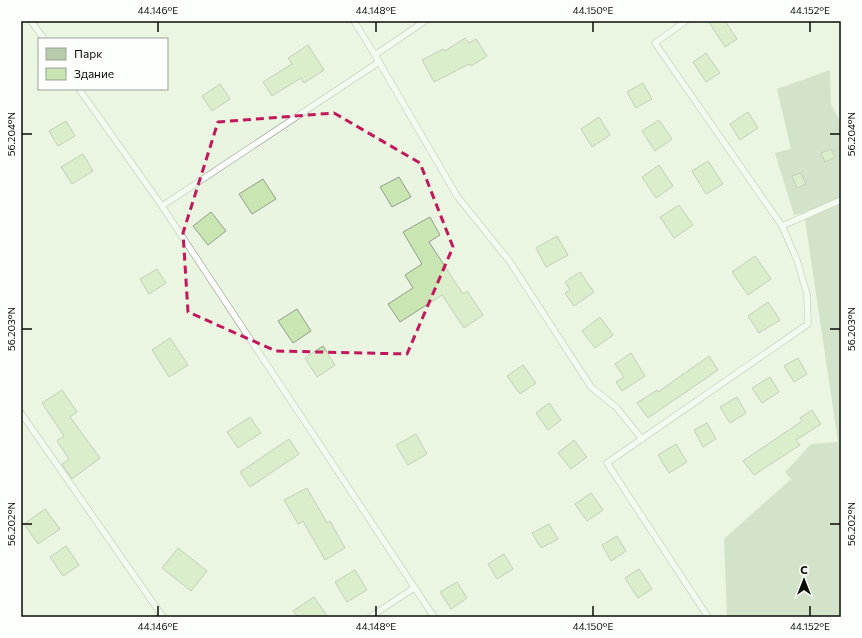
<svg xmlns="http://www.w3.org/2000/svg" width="862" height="638" font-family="Commissioner,sans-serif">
<rect width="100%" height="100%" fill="#eaf5e1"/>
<polygon fill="#b9ccaa" points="830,70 831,104 841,123 841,617 727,617 724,539 791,479 785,472 811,444 838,442 804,213 794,215 775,153 791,149 777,89"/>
<g fill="#c9e5b2" stroke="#949e8c">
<polygon points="708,21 725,21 737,39 725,47"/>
<polygon points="465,38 469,43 476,39 487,56 471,66 469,64 434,82 422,60 443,49 445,51"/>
<polygon points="308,45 324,70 304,83 301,78 272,96 263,82 292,64 288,58"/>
<polygon points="706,53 720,73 706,82 693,62"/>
<polygon points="643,83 652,99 636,108 627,92"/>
<polygon points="220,84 230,99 212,111 202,96"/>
<polygon points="748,112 758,128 740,140 730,124"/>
<polygon points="599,117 610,135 592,147 581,129"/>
<polygon points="659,120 672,139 655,151 642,131"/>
<polygon points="66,121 75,136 58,146 49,131"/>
<polygon points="831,149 835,157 825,162 821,153"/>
<polygon points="83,154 93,171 72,184 61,167"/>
<polygon points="708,161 723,184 706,194 692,171"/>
<polygon points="659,165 673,186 656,198 642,177"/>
<polygon points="801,173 806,184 797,188 792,176"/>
<polygon points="399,177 411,197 392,207 380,187"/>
<polygon points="263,179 276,199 252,214 239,194"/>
<polygon points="679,205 693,225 674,238 660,217"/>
<polygon points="211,212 226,231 208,245 193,226"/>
<polygon points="430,217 440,235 429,242 463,294 467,291 483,315 464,328 442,295 400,322 388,304 413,288 405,275 422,264 403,232"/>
<polygon points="557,236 568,255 546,267 536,248"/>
<polygon points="755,256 771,279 748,295 732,272"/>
<polygon points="157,269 166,283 149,294 140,279"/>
<polygon points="580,272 594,292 574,306 565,293 570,290 565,282"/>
<polygon points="768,302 780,320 759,333 748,316"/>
<polygon points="297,309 311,331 293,343 278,321"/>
<polygon points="600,317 613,335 595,348 582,331"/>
<polygon points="170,338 188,365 169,377 152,350"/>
<polygon points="323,346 335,365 317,377 305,358"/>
<polygon points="631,353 645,376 622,391 616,382 624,377 615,364"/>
<polygon points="709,356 718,370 648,418 637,403 657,390 658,392"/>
<polygon points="798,358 807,374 794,382 784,366"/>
<polygon points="523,365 536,383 520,394 507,376"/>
<polygon points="770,377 779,392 762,403 752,388"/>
<polygon points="62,390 77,412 70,417 100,458 72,479 62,464 69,459 57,441 64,436 42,403"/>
<polygon points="737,397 746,413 730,423 720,407"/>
<polygon points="549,403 561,420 548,430 536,413"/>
<polygon points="812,410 821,424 796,440 800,445 754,475 743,461 802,421 800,418"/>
<polygon points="250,417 261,433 238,448 227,432"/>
<polygon points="707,423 716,439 703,447 694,430"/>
<polygon points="416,434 427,454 408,465 396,445"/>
<polygon points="289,439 299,454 250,487 240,472"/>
<polygon points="574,440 587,457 571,469 558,453"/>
<polygon points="676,444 687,462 669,473 658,455"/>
<polygon points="307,488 327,523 330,521 345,548 325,560 303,521 298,524 284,500"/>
<polygon points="591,493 603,510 587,521 575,504"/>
<polygon points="45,509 60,529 38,544 24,524"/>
<polygon points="549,524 558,539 541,548 532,533"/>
<polygon points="617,536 626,551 611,561 602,545"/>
<polygon points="66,546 79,565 63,576 50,557"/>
<polygon points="178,548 207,571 191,591 162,568"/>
<polygon points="504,554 513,569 497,579 488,564"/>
<polygon points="639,569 652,589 638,598 625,578"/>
<polygon points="355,570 367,590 347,602 335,582"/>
<polygon points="457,582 467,598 451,609 440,592"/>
<polygon points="314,597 328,617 298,617 293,611"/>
</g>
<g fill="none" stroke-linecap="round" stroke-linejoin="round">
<g stroke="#a4ae9c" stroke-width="7">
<g id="lane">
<polyline points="31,21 44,39"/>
<polyline points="354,21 375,55 425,21"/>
<polyline points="686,21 655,43 782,226"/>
<polyline points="375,55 457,196 510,262 591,387 616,407 642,439"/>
<polyline points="79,89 162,206 434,617"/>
<polyline points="162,206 379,62"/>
<polyline points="21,413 163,617"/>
<polyline points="370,617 414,588"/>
<polyline points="708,617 607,463 808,324 807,294 797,260 782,226 841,200"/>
</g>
</g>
<use href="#lane" stroke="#fff" stroke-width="5.5"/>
</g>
<path d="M0 0H862V638H0ZM334 113 420 163 453 247 407 354 276 351 188 312 183 233 218 122Z" fill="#eaf5e1" fill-opacity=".55" fill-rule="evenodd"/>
<path fill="none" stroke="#c2185b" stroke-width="3" stroke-dasharray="8 5" stroke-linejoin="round" d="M334 113 420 163 453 247 407 354 276 351 188 312 183 233 218 122Z"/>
<path fill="none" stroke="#0a0e07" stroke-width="1.5" d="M158 22V32M376 22V32M593 22V32M810 22V32M22 134H32M830 134H840M22 329H32M830 329H840M22 524H32M830 524H840M158 606V616M376 606V616M593 606V616M810 606V616"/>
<rect width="862" height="638" fill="none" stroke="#fcfffb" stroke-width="44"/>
<rect x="38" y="38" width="130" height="52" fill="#fcfffb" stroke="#9b9f99"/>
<rect x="46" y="48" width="20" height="12" fill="#b9ccaa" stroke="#9b9f99"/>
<text x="74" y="58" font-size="12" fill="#0a0e07">Парк</text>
<rect x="46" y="68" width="20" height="12" fill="#c9e5b2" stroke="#9b9f99"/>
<text x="74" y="78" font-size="12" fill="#0a0e07">Здание</text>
<g transform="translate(804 580)" stroke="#fcfffb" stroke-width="3" paint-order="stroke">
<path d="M0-3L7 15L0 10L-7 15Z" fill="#0a0e07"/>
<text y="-6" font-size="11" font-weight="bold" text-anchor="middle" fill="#0a0e07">С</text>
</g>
<rect x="22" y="22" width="818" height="594" fill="none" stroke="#0a0e07" stroke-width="1.5"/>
<g font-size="10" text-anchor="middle" fill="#0a0e07">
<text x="158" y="14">44.146°E</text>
<text x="376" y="14">44.148°E</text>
<text x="593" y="14">44.150°E</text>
<text x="810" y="14">44.152°E</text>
<text transform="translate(11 134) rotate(-90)" y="4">56.204°N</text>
<text transform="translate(851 134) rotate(-90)" y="4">56.204°N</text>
<text transform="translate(11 329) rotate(-90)" y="4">56.203°N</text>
<text transform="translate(851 329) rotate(-90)" y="4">56.203°N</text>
<text transform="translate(11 524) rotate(-90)" y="4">56.202°N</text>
<text transform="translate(851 524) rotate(-90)" y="4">56.202°N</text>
<text x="158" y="630">44.146°E</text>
<text x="376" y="630">44.148°E</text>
<text x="593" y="630">44.150°E</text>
<text x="810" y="630">44.152°E</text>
</g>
</svg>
